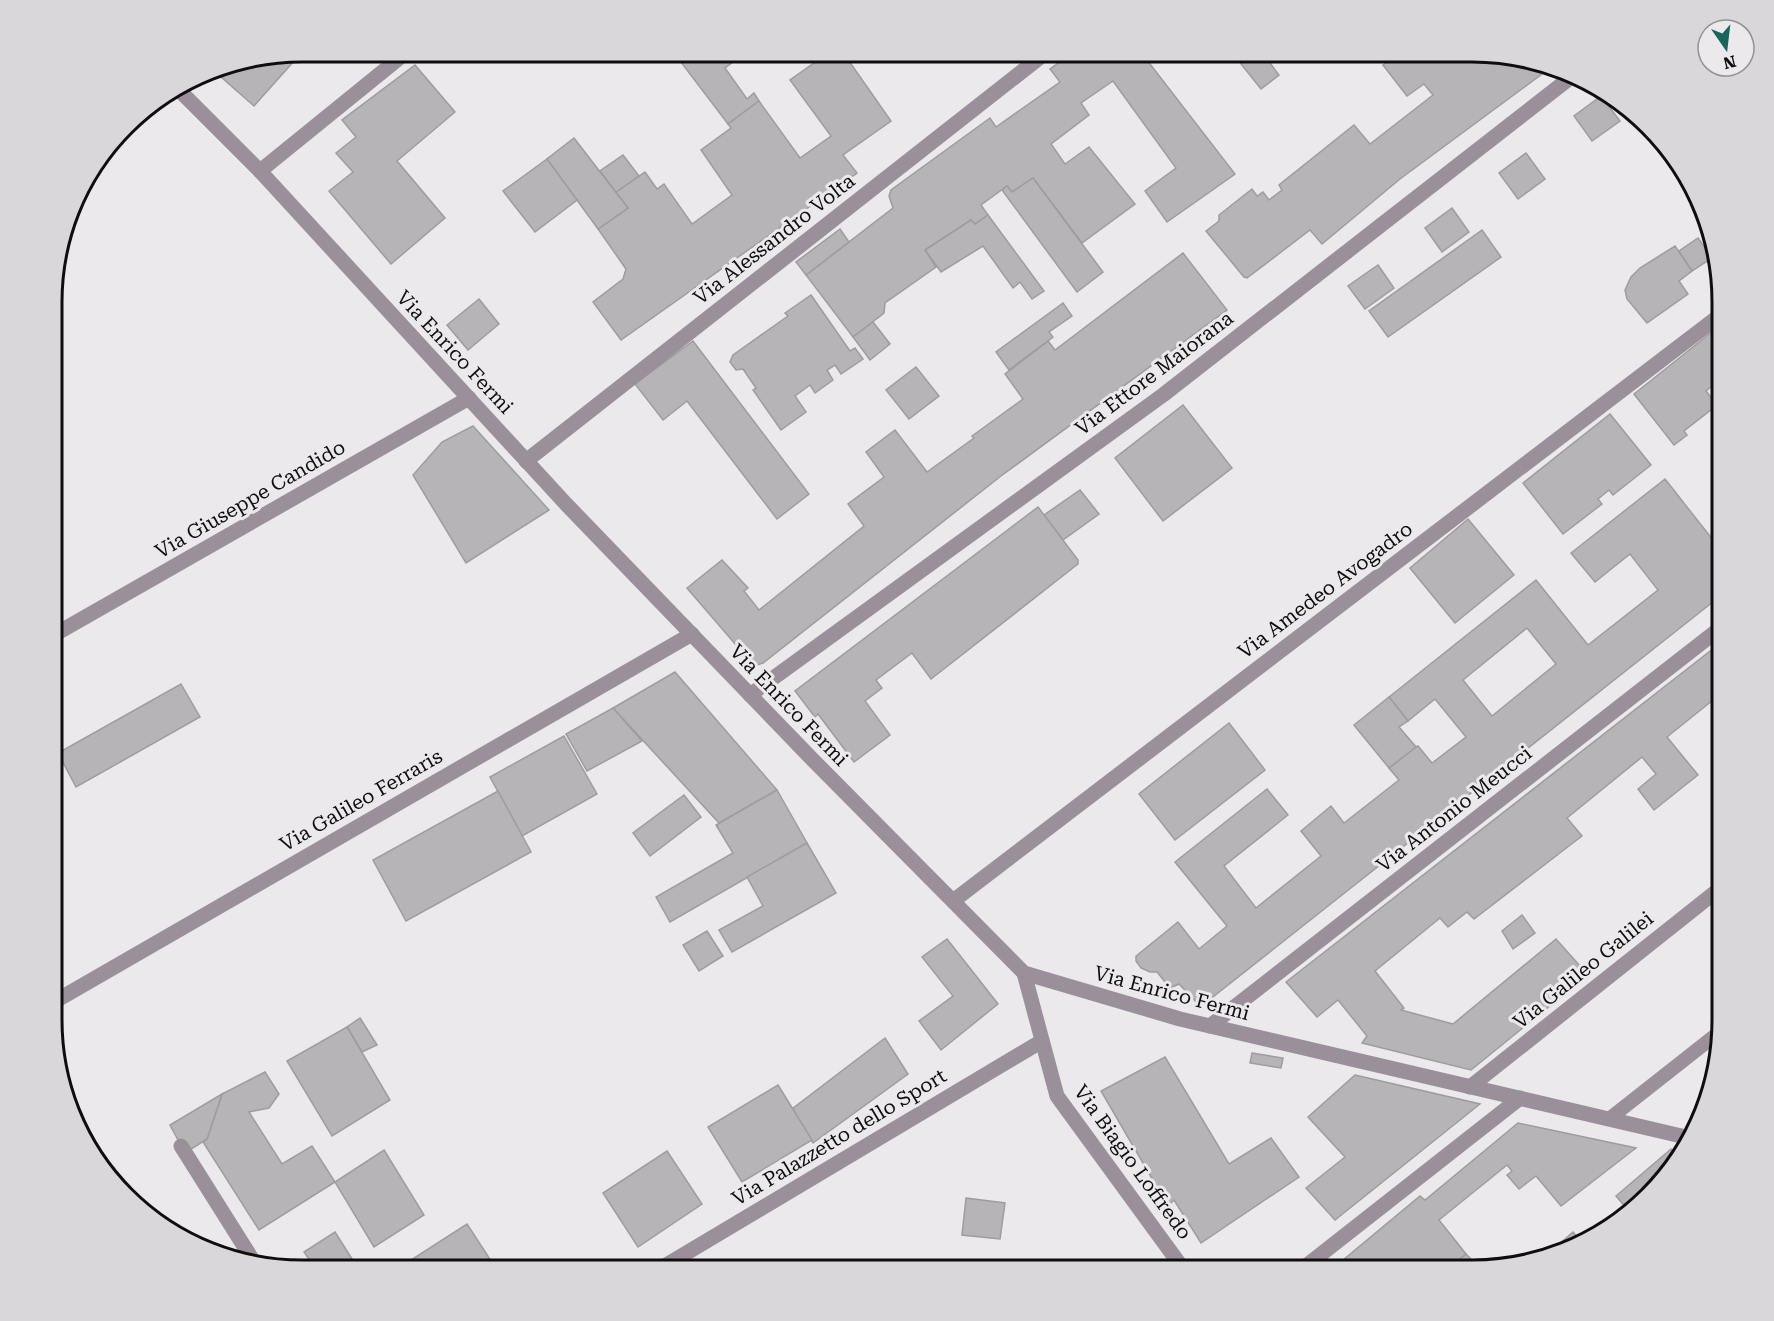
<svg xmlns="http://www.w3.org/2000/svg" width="1774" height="1321" font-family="'Roboto Serif',serif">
<rect width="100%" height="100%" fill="#ece9ed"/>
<g fill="#b7b4b8" stroke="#9f9b9f" stroke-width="1.5" fill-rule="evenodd">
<polygon points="303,51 254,106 212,69 220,64"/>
<polygon points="339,51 365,51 348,62"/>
<polygon points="685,51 748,51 725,68 747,99 754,93 759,101 728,124 677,57"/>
<polygon points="831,51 842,51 891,121 843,155 857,173 621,340 593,302 623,279 626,269 598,229 628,208 616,192 645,172 657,189 664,184 692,224 732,195 701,150 731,128 728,124 759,101 800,158 831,136 790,80"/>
<polygon points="1075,51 1140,51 1235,174 1167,222 1145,191 1176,168 1113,81 1081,103 1089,115 1051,144 1065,164 1089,147 1135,204 1082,243 1033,178 1012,192 1007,186 981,205 988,215 975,224 971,220 925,250 936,267 885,303 884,313 853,337 806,275 893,208 889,196 891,190 990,118 996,127 1060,82 1050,69"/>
<polygon points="1237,51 1261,51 1279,75 1261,89 1233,54"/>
<polygon points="1400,51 1489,52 1553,66 1400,179 1322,244 1310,230 1247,278 1244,277 1206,231 1219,221 1219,215 1252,189 1257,196 1263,192 1269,200 1282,190 1279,185 1354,125 1370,144 1433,95 1424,84 1407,96 1383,65"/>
<polygon points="415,65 455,112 397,161 445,218 391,264 329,191 353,172 336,153 356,137 342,120"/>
<polygon points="1601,96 1620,121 1592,141 1574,116"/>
<polygon points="574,138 628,208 598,229 547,159"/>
<polygon points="1526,153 1545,179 1518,199 1499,173"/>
<polygon points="623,155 639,176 616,192 600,171"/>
<polygon points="547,159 577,200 535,232 503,191"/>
<polygon points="1033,178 1103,272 1077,292 1002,190 1007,186 1012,192"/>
<polygon points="1452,208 1469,232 1442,252 1425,228"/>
<polygon points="988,215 1044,291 1032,299 1020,282 1013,288 983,246 941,272 925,250 971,220 975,224"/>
<polygon points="840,229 849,242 806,275 796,262"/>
<polygon points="1482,230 1501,257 1388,337 1369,311"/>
<polygon points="1698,238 1712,258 1692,271 1679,251"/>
<polygon points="1675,246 1692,271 1679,281 1688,294 1647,323 1627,299 1625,290 1631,277 1640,268"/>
<polygon points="1183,253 1227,310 1001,476 763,663 754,666 687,588 722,560 748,588 744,591 759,610 864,526 848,504 884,477 866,452 895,430 927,472 974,438 972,436 1023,399 1005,374 1048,341 1055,350"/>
<polygon points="1378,265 1394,288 1365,309 1348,286"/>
<polygon points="811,295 850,351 855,348 863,359 841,374 835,365 827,370 833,380 815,393 810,385 795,396 806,412 781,430 753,390 756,388 743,369 736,370 730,362 733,355 788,316 785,313"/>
<polygon points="479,299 499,324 468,350 447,325"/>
<polygon points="1063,303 1072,316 1049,332 1053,337 1009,370 996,352"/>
<polygon points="873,322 890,344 870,360 853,337"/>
<polygon points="1723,323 1723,377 1706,391 1717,405 1684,431 1687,435 1674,445 1634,394"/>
<polygon points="693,341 809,494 777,519 687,401 663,420 635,384"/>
<polygon points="916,367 939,396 909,419 886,390"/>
<polygon points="1183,405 1232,468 1163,521 1115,458"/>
<polygon points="1610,414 1651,465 1613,495 1609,490 1598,499 1602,504 1563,534 1523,483"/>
<polygon points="473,426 549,510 466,563 413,475 442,442"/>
<polygon points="1723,432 1723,448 1715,439"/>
<path d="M1665 479 1713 540 1723 532V594L1204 1004H1198L1179 984 1170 988 1157 972H1150L1141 968 1136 961V956L1178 922 1199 949 1227 926 1175 862 1267 789 1288 815 1224 866 1256 908 1321 856 1301 831 1331 806 1344 823 1399 780 1389 768 1416 747 1418 746 1432 763 1466 737 1435 699 1408 721 1389 697 1536 580 1588 645 1658 590 1630 554 1595 582 1571 553ZM1527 628 1556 664 1492 716 1463 680Z"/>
<polygon points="1080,490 1099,514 1063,540 1044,515"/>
<polygon points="1038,507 1078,560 1078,564 931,679 912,653 876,680 882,688 865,701 890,735 854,762 818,714 815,717 795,691"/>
<polygon points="1468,519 1514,575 1455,623 1410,568"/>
<polygon points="1723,641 1723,692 1667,737 1698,775 1654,810 1638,789 1656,774 1642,757 1567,818 1582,836 1474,919 1467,912 1448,927 1440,918 1375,971 1404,1008 1401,1010 1453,1024 1556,939 1588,975 1471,1070 1362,1043 1367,1036 1338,1000 1317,1017 1286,982"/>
<polygon points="675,672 777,790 719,823 613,708"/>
<polygon points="181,684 200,717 76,787 58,753"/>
<polygon points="1389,697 1408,721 1399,727 1416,747 1389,768 1354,725"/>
<polygon points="613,708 642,741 587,771 566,734"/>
<polygon points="1229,723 1265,770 1175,840 1139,794"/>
<polygon points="564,736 597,794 522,836 490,777"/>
<polygon points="777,790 807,843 670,922 656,897 733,853 716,825"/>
<polygon points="498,791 531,852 406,921 373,860"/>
<polygon points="684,795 701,817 650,856 633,833"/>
<polygon points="807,843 836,893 732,952 719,930 763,906 747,877"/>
<polygon points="1522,915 1535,933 1513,949 1502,931"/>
<polygon points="707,931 723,956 699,971 683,945"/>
<polygon points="947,939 998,1004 941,1050 919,1021 953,996 922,957"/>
<polygon points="360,1018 377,1045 362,1052 347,1027"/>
<polygon points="347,1027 390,1100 332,1136 287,1061"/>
<polygon points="885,1038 908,1074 813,1143 792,1109"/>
<polygon points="1252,1053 1283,1058 1281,1068 1250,1063"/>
<polygon points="1165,1057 1229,1164 1271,1138 1299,1177 1201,1243 1174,1200 1168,1206 1101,1091"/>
<polygon points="265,1072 279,1094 269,1108 249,1112 282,1164 312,1146 335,1182 259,1230 203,1142 207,1139 222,1094"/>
<polygon points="1355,1075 1480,1104 1335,1220 1306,1188 1345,1157 1308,1117"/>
<polygon points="778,1085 812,1140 742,1182 708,1127"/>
<polygon points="222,1094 207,1139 185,1153 170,1125"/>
<polygon points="1518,1123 1636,1148 1561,1206 1536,1176 1519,1189 1507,1175 1512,1171 1507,1165 1439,1220 1466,1254 1447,1270 1442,1270 1437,1265 1431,1270 1331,1270 1420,1196 1425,1200"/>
<polygon points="1671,1149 1678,1157 1661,1185 1628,1210 1616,1196"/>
<polygon points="384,1150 424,1215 374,1247 335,1182"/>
<polygon points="667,1151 702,1204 638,1247 603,1193"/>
<polygon points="966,1198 1005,1203 1000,1239 962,1235"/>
<polygon points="467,1224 497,1270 417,1270 411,1260"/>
<polygon points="335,1232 359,1270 300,1269 311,1262 304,1252"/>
<polygon points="1573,1232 1583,1244 1550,1252"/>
<polygon points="1466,1254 1480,1268 1447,1270"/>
</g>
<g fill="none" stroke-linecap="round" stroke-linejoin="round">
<polyline stroke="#9a909a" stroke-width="14" points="1609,1119 1722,1030"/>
<g stroke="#9a909a" stroke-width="15">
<polyline points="178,89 260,171 566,504 811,758 1024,973 1180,1019 1690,1138"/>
<polyline points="260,171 408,51"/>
<polyline points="526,461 1048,51"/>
<polyline points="52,636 469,398"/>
<polyline points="750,695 1163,395 1575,74"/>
<polyline points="953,901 1723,313"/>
<polyline points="1024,973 1057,1096 1184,1270"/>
<polyline points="52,1003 692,634"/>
<polyline points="1210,1026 1723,626"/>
<polyline points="1470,1087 1723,886"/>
<polyline points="181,1146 254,1262"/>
<polyline points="658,1270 1042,1041"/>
<polyline points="1301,1270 1520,1098"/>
</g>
</g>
<g text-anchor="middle" stroke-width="6" stroke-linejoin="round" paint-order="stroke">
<g font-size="20" fill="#0f0d0f" stroke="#ece9ed">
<text transform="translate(774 239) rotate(-38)" y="7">Via Alessandro Volta</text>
<text transform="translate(455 352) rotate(47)" y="7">Via Enrico Fermi</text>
<text transform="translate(1154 373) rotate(-37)" y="7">Via Ettore Maiorana</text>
<text transform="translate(250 499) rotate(-30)" y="7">Via Giuseppe Candido</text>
<text transform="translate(1325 590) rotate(-37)" y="7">Via Amedeo Avogadro</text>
<text transform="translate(789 705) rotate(46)" y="7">Via Enrico Fermi</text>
<text transform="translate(361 800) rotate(-30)" y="7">Via Galileo Ferraris</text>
<text transform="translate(1454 809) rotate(-38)" y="7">Via Antonio Meucci</text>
<text transform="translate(1583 970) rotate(-39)" y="7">Via Galileo Galilei</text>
<text transform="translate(1172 993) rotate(15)" y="7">Via Enrico Fermi</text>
<text transform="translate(839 1137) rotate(-31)" y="7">Via Palazzetto dello Sport</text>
<text transform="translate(1133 1162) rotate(54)" y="7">Via Biagio Loffredo</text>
</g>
</g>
<path d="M0 0H1774V1321H0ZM302 62H1472A240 240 0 0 1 1712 302V1020A240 240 0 0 1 1472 1260H302A240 240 0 0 1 62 1020V302A240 240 0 0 1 302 62Z" fill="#dad7db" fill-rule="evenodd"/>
<path fill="none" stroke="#0f0d0f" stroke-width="3" d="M302 62H1472A240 240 0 0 1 1712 302V1020A240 240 0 0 1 1472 1260H302A240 240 0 0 1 62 1020V302A240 240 0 0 1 302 62Z"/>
<g transform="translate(1726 48) rotate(166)"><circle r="28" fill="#ece9ed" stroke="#949194" stroke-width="1.5"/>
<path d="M0-4.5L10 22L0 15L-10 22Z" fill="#1a645c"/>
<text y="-9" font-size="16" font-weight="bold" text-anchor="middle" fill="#0f0d0f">N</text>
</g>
</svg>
